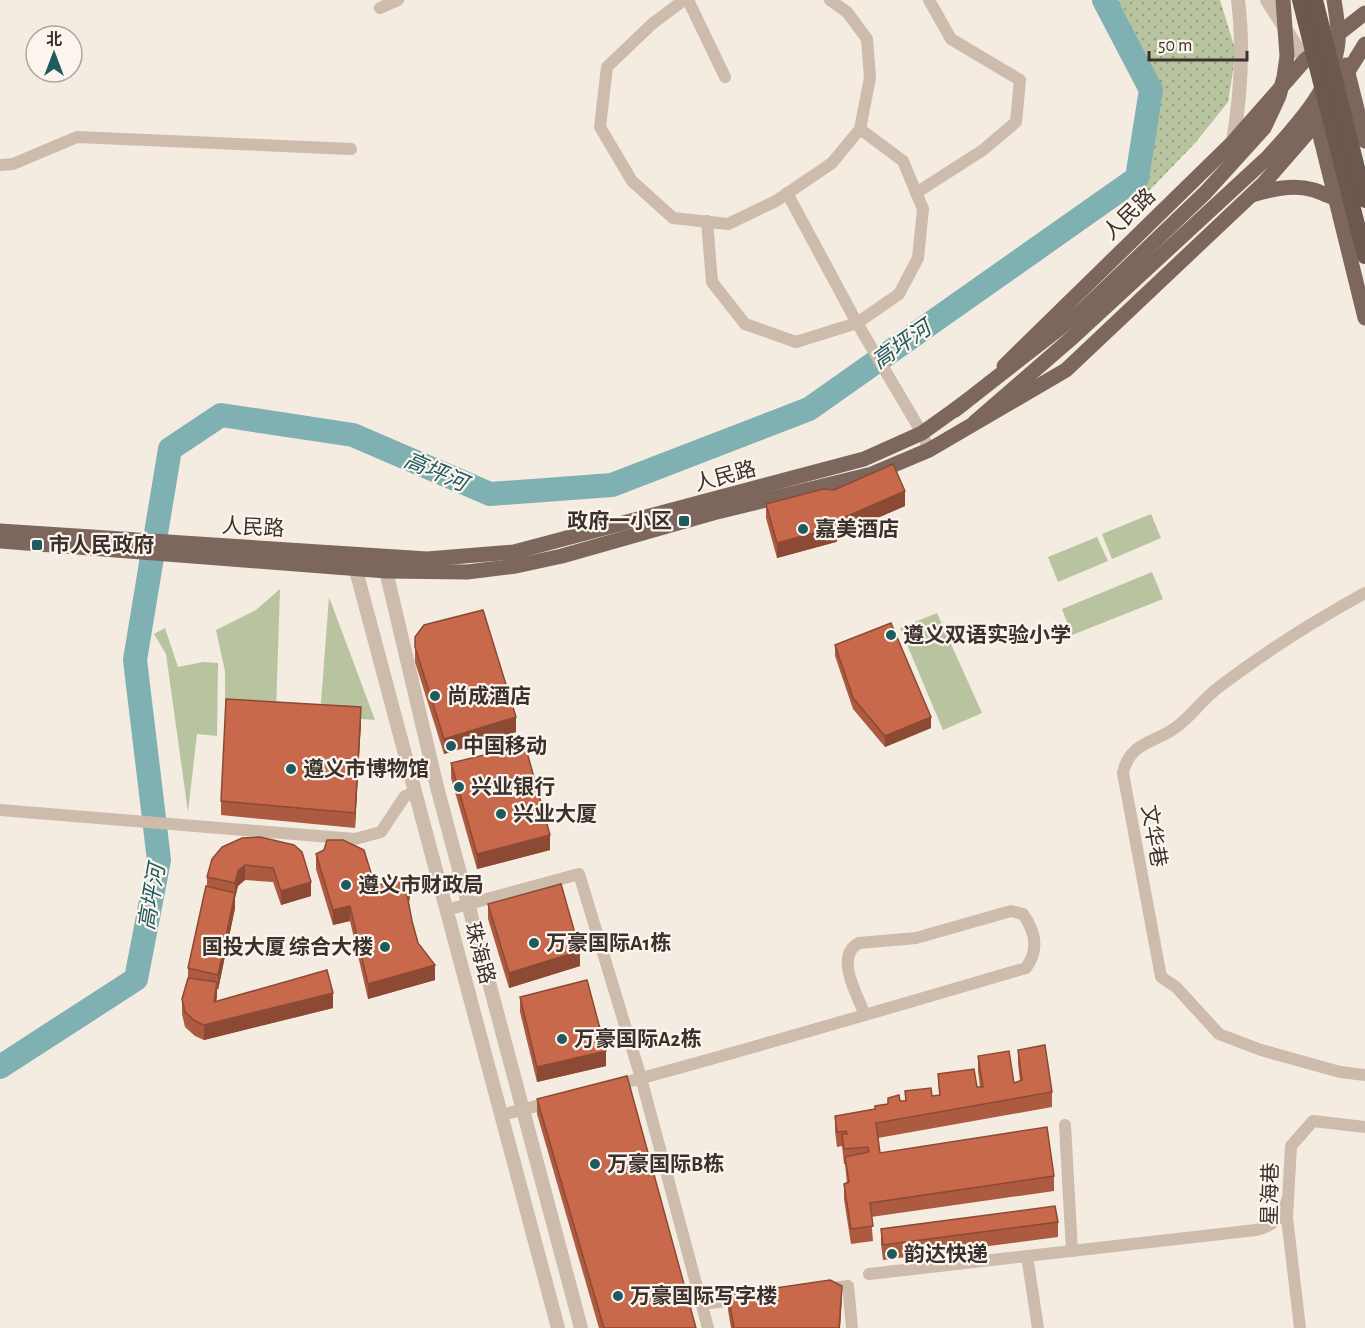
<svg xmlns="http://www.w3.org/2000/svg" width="1365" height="1328" font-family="'Alegreya Sans','Noto Sans SC',sans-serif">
<defs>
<pattern id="park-dots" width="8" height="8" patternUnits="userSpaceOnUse" patternTransform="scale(1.5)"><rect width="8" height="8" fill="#b8c4a0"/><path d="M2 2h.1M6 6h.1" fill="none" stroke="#97a083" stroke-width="1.8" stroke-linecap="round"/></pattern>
</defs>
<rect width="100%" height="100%" fill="#f4ebe1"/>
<g fill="#b8c4a0">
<polygon points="1151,514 1161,538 1112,559 1102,534"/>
<polygon points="1097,537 1108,561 1058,582 1048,557"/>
<polygon points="1152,572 1163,599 1072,635 1062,609"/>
<polygon points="280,589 276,711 225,708 225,671 216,630 256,610"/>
<polygon points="329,597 375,720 320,716"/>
<polygon points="937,613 982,713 943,730 900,628"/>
<polygon points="165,628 178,667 203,662 218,663 217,736 197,734 188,812 166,654 154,634"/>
</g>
<path fill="url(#park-dots)" d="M1096 0H1220L1236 52 1228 102 1196 142 1144 196C1147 169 1152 140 1148 113 1142 73 1115 35 1096 0Z"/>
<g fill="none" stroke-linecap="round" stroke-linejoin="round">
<polyline stroke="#7fb0b2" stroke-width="24" points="0,1067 136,979 159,860 135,660 170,449 221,415 353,435 490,494 612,485 809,409 1137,178 1151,90 1104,0"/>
<g stroke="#cdbbac" stroke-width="12">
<polyline points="684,0 652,24 607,67 600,127 632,181 673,218 728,224 776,201 832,163 860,129 870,78 867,39 847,12 830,0"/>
<polyline points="688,0 725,77"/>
<polyline points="380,8 398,0"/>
<polyline points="0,165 13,164 77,137 351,149"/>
<polyline points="787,193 857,323 922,433 929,450"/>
<polyline points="916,193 983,150 1016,122 1020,80 951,39 929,0"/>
<polyline points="707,221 712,282 745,324 796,342 857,323 899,294 918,258 923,209 903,161 860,129"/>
<path d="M1365 593C1314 621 1265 652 1219 687 1204 698 1193 714 1179 725 1158 743 1130 740 1123 773L1161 977 1176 987 1219 1034 1261 1050 1340 1072 1365 1075"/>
<polyline points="0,810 355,839 381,832 405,796 415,793"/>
<polyline points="446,910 579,874 641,1078 708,1328"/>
<path d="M612 1086C751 1049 889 1008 1026 968 1039 950 1036 932 1023 914L1011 911 916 938 859 943C834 956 857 994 865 1015"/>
<polyline points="501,1115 552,1102"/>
<polyline points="1065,1125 1072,1251"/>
<polyline points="1027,1256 1038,1328"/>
<path d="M869 1274 1256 1230C1276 1225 1281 1217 1288 1198"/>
<polyline points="825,1289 848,1286 852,1328"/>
<polyline points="702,1304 742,1299"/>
<polyline points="1300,1328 1287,1218 1291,1146 1313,1121 1365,1127"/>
</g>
<g stroke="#cdbbac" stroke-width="14">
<polyline points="1267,0 1305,60"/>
<path d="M1233 142C1241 94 1244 48 1238 0"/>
<polyline points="353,559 558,1328"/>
<polyline points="386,560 386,571 437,787 581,1328"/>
</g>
<g stroke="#7d675c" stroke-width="15">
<polyline points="1346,65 1365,141"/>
<polyline points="1315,115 1365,318"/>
<path d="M1252 195C1273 189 1292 184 1314 190 1324 193 1332 200 1342 197"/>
<polyline points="1004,366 1233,142 1305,60 1365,13"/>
<polyline points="0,531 427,559 514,552 864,459 922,433 964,403"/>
<polyline points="0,541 386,571 467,572 516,566 562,556 713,513 872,474 929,450 1066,370 1264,183 1317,122 1365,44"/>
</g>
<g stroke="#7d675c" stroke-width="15">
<polyline points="955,410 1083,310 1206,192 1264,128 1279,96 1284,77 1287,56 1283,0"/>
<path d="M975 422 1073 337 1268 157C1296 126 1334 86 1338 42 1339 29 1336 13 1334 0"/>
</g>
<g stroke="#6c584f" stroke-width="16">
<polyline points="1300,0 1365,256"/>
<polyline points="1315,0 1365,200"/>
</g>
</g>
<g fill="#ac5a40">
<polygon points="766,504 905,506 845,532 836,542 777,558 766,518"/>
<polygon points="415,637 516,732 444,754 415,662"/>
<polygon points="835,645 931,728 885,747 853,709 835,656"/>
<polygon points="361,722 355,828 221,815 221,801"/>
<polygon points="451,763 550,850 477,869 451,778"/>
<polygon points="242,838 311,896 281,905 273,882 245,880 238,886 235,898 235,908 218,990 217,989 216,1001 333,1008 204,1040 195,1036 185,1027 182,1014 182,999 188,978 188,968 207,887 207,877"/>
<polygon points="316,854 375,886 411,891 409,903 412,921 418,943 435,980 368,999 350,921 333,925 316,869"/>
<polygon points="488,904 580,966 509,988 488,919"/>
<polygon points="520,997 606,1066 537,1082 520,1012"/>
<polygon points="1018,1050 1052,1092 1052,1107 878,1138 880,1153 1054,1176 1054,1191 871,1217 873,1241 851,1244 844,1199 844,1184 847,1183 845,1164 844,1164 842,1146 837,1147 835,1131 835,1116 875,1109 900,1101 905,1101 905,1091 932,1096 939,1095 938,1074 977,1087 980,1087 978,1071 978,1056 1014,1083 1020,1081 1018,1064"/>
<polygon points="537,1099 696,1328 599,1328 537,1114"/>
<polygon points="1058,1222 1058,1237 883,1260 881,1244 881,1229"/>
<polygon points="728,1295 842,1300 840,1328 731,1328 728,1310"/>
</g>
<g fill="#8c4a34">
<polygon points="905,491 905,506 845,532 836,542 777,558 777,543 845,517"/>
<polygon points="361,707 361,722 355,828 355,813"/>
<polygon points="516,717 516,732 444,754 444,739"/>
<polygon points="931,717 931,728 885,747 885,736"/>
<polygon points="550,835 550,850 477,869 477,854"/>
<polygon points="245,865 245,880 238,886 235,898 235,908 218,990 218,975 235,893 235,883 238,871"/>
<polygon points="411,876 411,891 407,910 407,895"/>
<polygon points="311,882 311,896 281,905 281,891"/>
<polygon points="350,906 350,921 333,925 333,910"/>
<polygon points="580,951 580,966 509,988 509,973"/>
<polygon points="435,965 435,980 368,999 368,984"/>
<polygon points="217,982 217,997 214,1016 214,1002"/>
<polygon points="333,993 333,1008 204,1040 204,1025"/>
<polygon points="606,1051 606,1066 537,1082 537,1067"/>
<polygon points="842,1286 840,1328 839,1328"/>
</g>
<g fill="#c8694b" stroke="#8c4a34" stroke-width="1.5">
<polygon points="893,464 905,491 845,517 836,527 777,543 766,504 823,489 834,490"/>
<polygon points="483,610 516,717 444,739 415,647 415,637 424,625"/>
<polygon points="891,623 931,717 885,736 853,698 835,645"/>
<polygon points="226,699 361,707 355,813 221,801"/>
<polygon points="525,745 550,835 477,854 451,763"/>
<polygon points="260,837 294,845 302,852 311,882 281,891 273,868 245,865 238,871 235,883 207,877 212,859 222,847 242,838"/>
<polygon points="327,840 343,840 364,850 375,886 411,876 407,895 412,921 418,943 435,965 368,984 350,906 333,910 316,854 324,850"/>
<polygon points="561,884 580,951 509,973 488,904"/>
<polygon points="206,886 235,893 218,975 188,968"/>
<polygon points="327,970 333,993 204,1025 195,1021 185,1012 182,999 188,978 217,982 214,1002"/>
<polygon points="587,980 606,1051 537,1067 520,997"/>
<polygon points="1045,1045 1052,1092 876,1123 880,1153 1047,1127 1054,1176 870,1203 873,1226 851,1229 844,1184 849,1182 845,1157 869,1152 868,1147 844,1149 842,1134 847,1134 846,1131 837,1132 835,1116 875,1109 875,1106 888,1104 888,1098 899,1095 900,1101 906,1101 905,1091 931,1088 932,1096 940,1095 938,1074 974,1069 977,1087 983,1087 978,1056 1009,1051 1014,1083 1022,1080 1018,1050"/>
<polygon points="627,1076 696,1328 604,1328 537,1099"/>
<polygon points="1055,1206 1058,1222 883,1245 881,1229"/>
<polygon points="830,1280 842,1286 839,1328 734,1328 728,1295"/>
</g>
<g fill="#1f5a5e" stroke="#fbf5ee" stroke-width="2">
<rect x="678" y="515" width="12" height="12" rx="3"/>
<circle cx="803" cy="529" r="6"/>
<rect x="31" y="539" width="12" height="12" rx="3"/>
<circle cx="891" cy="635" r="6"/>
<circle cx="435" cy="696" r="6"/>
<circle cx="451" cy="746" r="6"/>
<circle cx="291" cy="769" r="6"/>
<circle cx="459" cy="787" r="6"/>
<circle cx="501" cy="814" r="6"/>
<circle cx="346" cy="885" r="6"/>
<circle cx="534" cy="943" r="6"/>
<circle cx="385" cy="947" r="6"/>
<circle cx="562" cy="1039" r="6"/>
<circle cx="595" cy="1164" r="6"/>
<circle cx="892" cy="1254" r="6"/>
<circle cx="618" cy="1296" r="6"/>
</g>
<g text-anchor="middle" stroke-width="4.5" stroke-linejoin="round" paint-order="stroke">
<g font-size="21" fill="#3b302b" stroke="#fbf5ee">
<text transform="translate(1129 214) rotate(-44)" y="7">人民路</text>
<text transform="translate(725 476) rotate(-15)" y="7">人民路</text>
<text transform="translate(253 527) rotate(3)" y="7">人民路</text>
<text transform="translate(1154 836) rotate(80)" y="7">文华巷</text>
<text transform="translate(480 953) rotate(75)" y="7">珠海路</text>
<text transform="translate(1270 1194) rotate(-89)" y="7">星海巷</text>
</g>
<g font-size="21" font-weight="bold" fill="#3b302b" stroke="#fbf5ee" text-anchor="start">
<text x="672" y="528" text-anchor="end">政府一小区</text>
<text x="815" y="536">嘉美酒店</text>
<text x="49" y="552">市人民政府</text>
<text x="903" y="642">遵义双语实验小学</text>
<text x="447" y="703">尚成酒店</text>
<text x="463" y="753">中国移动</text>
<text x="303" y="776">遵义市博物馆</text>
<text x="471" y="794">兴业银行</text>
<text x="513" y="821">兴业大厦</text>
<text x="358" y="892">遵义市财政局</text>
<text x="546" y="950">万豪国际A1栋</text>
<text x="373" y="954" text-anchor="end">国投大厦 综合大楼</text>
<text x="574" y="1046">万豪国际A2栋</text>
<text x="607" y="1171">万豪国际B栋</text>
<text x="904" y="1261">韵达快递</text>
<text x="630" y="1303">万豪国际写字楼</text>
</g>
<g font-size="22" font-style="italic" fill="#1f5a5e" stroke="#fbf5ee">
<text transform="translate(901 344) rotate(-35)" y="8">高坪河</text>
<text transform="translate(436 471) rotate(23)" y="8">高坪河</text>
<text transform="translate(151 897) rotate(-80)" y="8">高坪河</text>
</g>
</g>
<g transform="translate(54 54)"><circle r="28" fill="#fbf5ee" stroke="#aea6a0" stroke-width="1.5"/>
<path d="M0-4.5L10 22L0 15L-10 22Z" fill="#1f5a5e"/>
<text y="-9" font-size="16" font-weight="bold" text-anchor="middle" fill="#3b302b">北</text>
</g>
<path d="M1149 51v9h98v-9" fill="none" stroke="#3b302b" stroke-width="3"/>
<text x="1158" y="51" font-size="18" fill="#3b302b" stroke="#fbf5ee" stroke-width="4.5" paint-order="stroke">50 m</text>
</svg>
